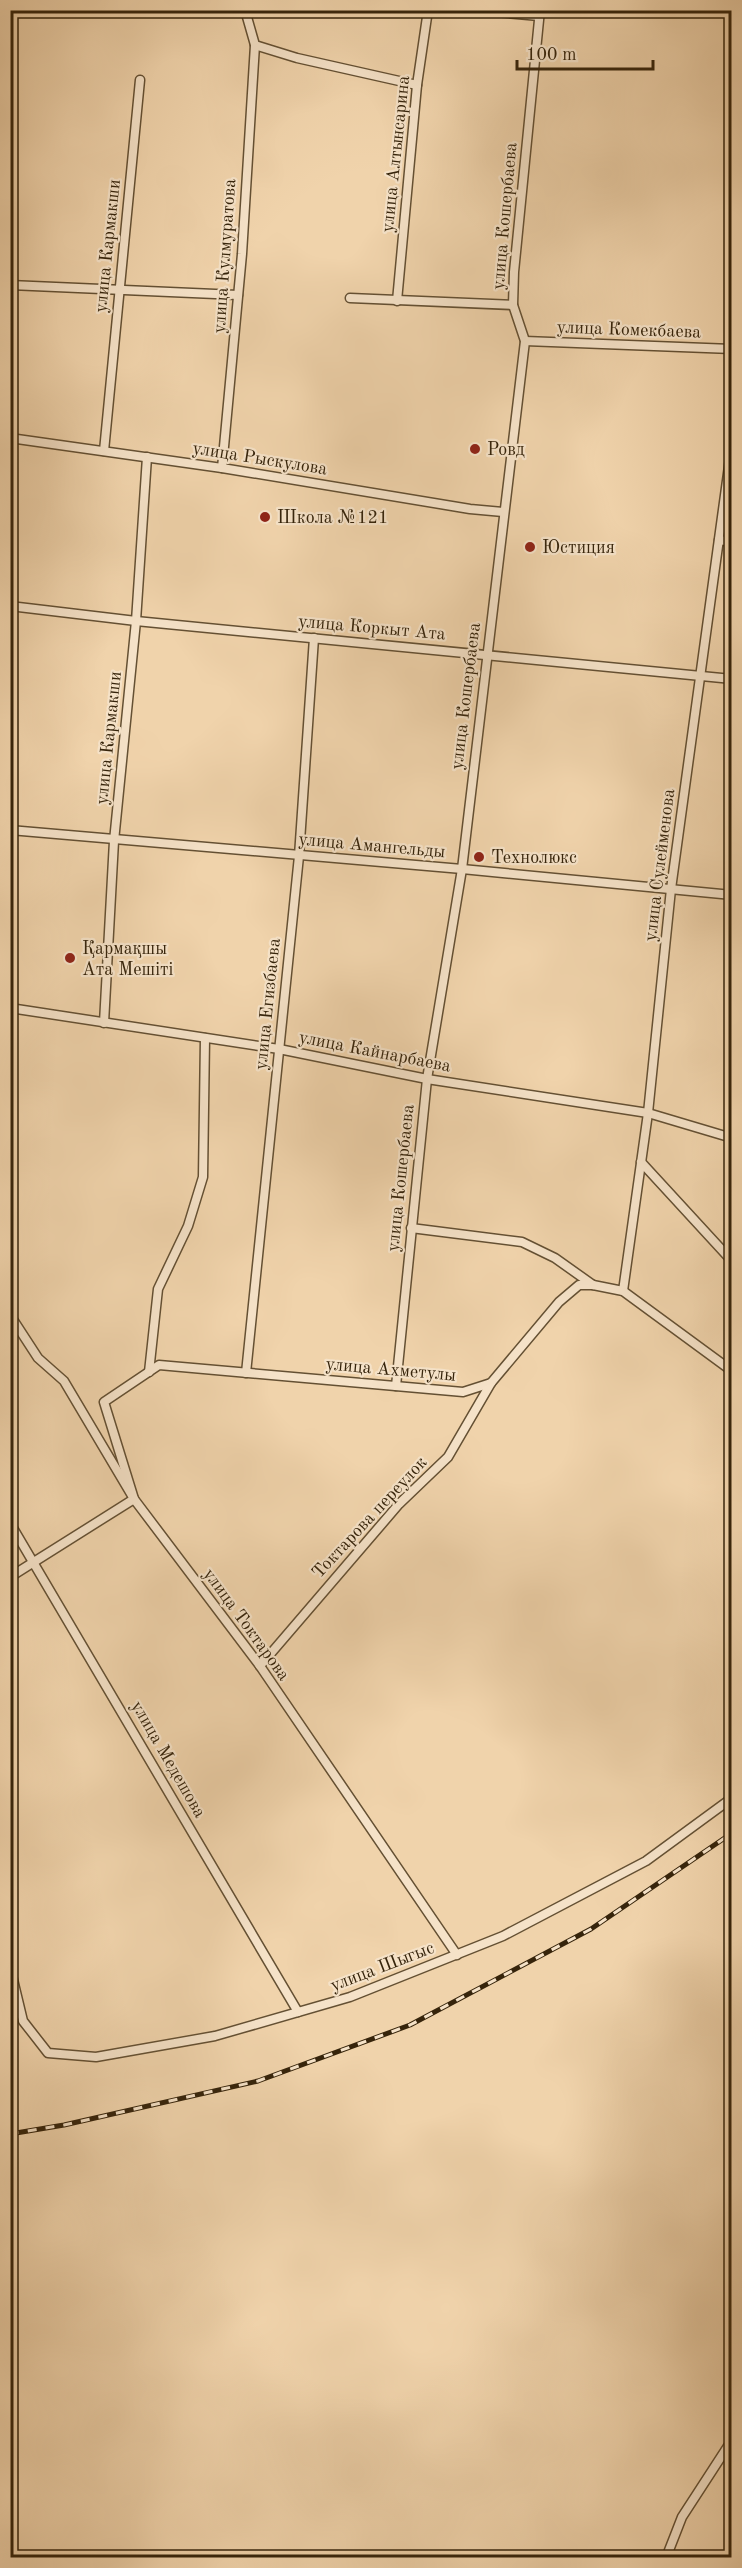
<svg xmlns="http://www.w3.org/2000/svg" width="742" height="2568" font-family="'Old Standard TT',serif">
<rect width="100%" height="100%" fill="#f0d3ab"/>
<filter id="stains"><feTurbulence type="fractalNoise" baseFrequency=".00333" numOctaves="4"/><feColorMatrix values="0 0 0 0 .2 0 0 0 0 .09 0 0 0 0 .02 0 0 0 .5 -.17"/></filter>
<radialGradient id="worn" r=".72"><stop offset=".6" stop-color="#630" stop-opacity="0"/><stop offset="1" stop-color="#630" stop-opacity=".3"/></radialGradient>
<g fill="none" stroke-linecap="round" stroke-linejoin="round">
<g stroke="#645033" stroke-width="11">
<g id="minor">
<polyline points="245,10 255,45 297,58 417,85"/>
<polyline points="474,10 539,16"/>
<polyline points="10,285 238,295"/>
<polyline points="350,298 513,305"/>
<polyline points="397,301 417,85 428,10"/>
<polyline points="525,341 732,349"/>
<polyline points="10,438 222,468 470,509 503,512"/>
<polyline points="104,451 140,80"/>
<polyline points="222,468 242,254 255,45"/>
<polyline points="719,540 732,542"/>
<polyline points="10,606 136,621 732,679"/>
<polyline points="10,830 462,869 732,895"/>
<polyline points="10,1008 279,1049 427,1079 648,1113 732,1138"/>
<polyline points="104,1023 114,841 136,621 147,457"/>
<polyline points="641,1162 732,1261"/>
<polyline points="411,1228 522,1242 555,1258 593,1285"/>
<polyline points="623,1291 648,1113 671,889 732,444"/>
<polyline points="10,1315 38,1358 64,1381 134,1499 260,1666 457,1955"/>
<polyline points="149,1372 158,1289 188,1226 203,1177 205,1038"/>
<polyline points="246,1373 299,856 314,638"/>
<polyline points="396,1386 427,1079 462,869 525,341 513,305 514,272 540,10"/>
<polyline points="10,1523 298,2012"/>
<polyline points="10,1577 134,1499 104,1402 159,1365 463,1392 491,1383 559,1302 579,1285 593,1285 623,1291 732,1371"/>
<polyline points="260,1666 399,1504 448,1457 491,1383"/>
<polyline points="10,1967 23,2021 48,2053 96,2057 215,2036 350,1997 503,1936 646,1861 732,1798"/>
<polyline points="666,2558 682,2517 732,2440"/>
</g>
</g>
<use href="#minor" stroke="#f5e2c8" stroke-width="8"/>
<g stroke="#36240b" stroke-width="5">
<polyline id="rail" points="10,2134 64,2125 258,2081 410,2025 591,1929 732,1833"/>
</g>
<use href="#rail" stroke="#f5e2c8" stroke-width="3" stroke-dasharray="9" stroke-linecap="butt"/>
</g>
<g fill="#8f2418" stroke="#f5e2c8" stroke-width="2">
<circle cx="475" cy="449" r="6"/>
<circle cx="265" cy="517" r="6"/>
<circle cx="530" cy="547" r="6"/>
<circle cx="479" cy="857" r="6"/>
<circle cx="70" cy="958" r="6"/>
</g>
<g text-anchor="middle" stroke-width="4.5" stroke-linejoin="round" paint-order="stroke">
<g font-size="18" fill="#36240b" stroke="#f5e2c8">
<text transform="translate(395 154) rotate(-84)" y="6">улица Алтынсарина</text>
<text transform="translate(504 216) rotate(-85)" y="6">улица Кошербаева</text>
<text transform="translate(107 246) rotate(-84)" y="6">улица Кармакши</text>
<text transform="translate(224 256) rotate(-86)" y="6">улица Кулмуратова</text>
<text transform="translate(629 329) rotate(2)" y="6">улица Комекбаева</text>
<text transform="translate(260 458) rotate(9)" y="6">улица Рыскулова</text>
<text transform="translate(372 627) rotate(5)" y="6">улица Коркыт Ата</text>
<text transform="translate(465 696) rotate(-83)" y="6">улица Кошербаева</text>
<text transform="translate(108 738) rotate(-84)" y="6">улица Кармакши</text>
<text transform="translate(372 845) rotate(5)" y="6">улица Амангельды</text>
<text transform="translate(659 865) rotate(-83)" y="6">улица Сулейменова</text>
<text transform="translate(267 1004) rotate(-84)" y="6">улица Егизбаева</text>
<text transform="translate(375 1051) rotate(11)" y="6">улица Кайнарбаева</text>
<text transform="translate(400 1178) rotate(-84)" y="6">улица Кошербаева</text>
<text transform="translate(391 1369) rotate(5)" y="6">улица Ахметулы</text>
<text transform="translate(369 1517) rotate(-47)" y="6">Токтарова переулок</text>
<text transform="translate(247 1624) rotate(54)" y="6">улица Токтарова</text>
<text transform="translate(169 1759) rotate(60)" y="6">улица Медешова</text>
<text transform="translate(382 1966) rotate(-21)" y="6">улица Шыгыс</text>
</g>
<g font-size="18" fill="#36240b" stroke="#f5e2c8" text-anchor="start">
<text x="487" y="455">Ровд</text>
<text x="277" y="523">Школа №121</text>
<text x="542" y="553">Юстиция</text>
<text x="491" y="863">Технолюкс</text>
<text x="82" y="954">Қармақшы<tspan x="82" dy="21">Ата Мешіті</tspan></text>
</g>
</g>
<rect width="742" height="2568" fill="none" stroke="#f0d3ab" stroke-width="36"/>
<rect x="12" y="12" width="718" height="2544" fill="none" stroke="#36240b" stroke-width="3"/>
<rect x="18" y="18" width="706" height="2532" fill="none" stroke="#36240b" stroke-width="1.5"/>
<path d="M517 60v9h136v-9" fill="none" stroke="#36240b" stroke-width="3"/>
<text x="526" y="60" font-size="18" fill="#36240b" stroke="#f5e2c8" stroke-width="4.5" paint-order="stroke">100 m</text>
<rect width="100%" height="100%" filter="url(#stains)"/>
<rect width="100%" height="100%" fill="url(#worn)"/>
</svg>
